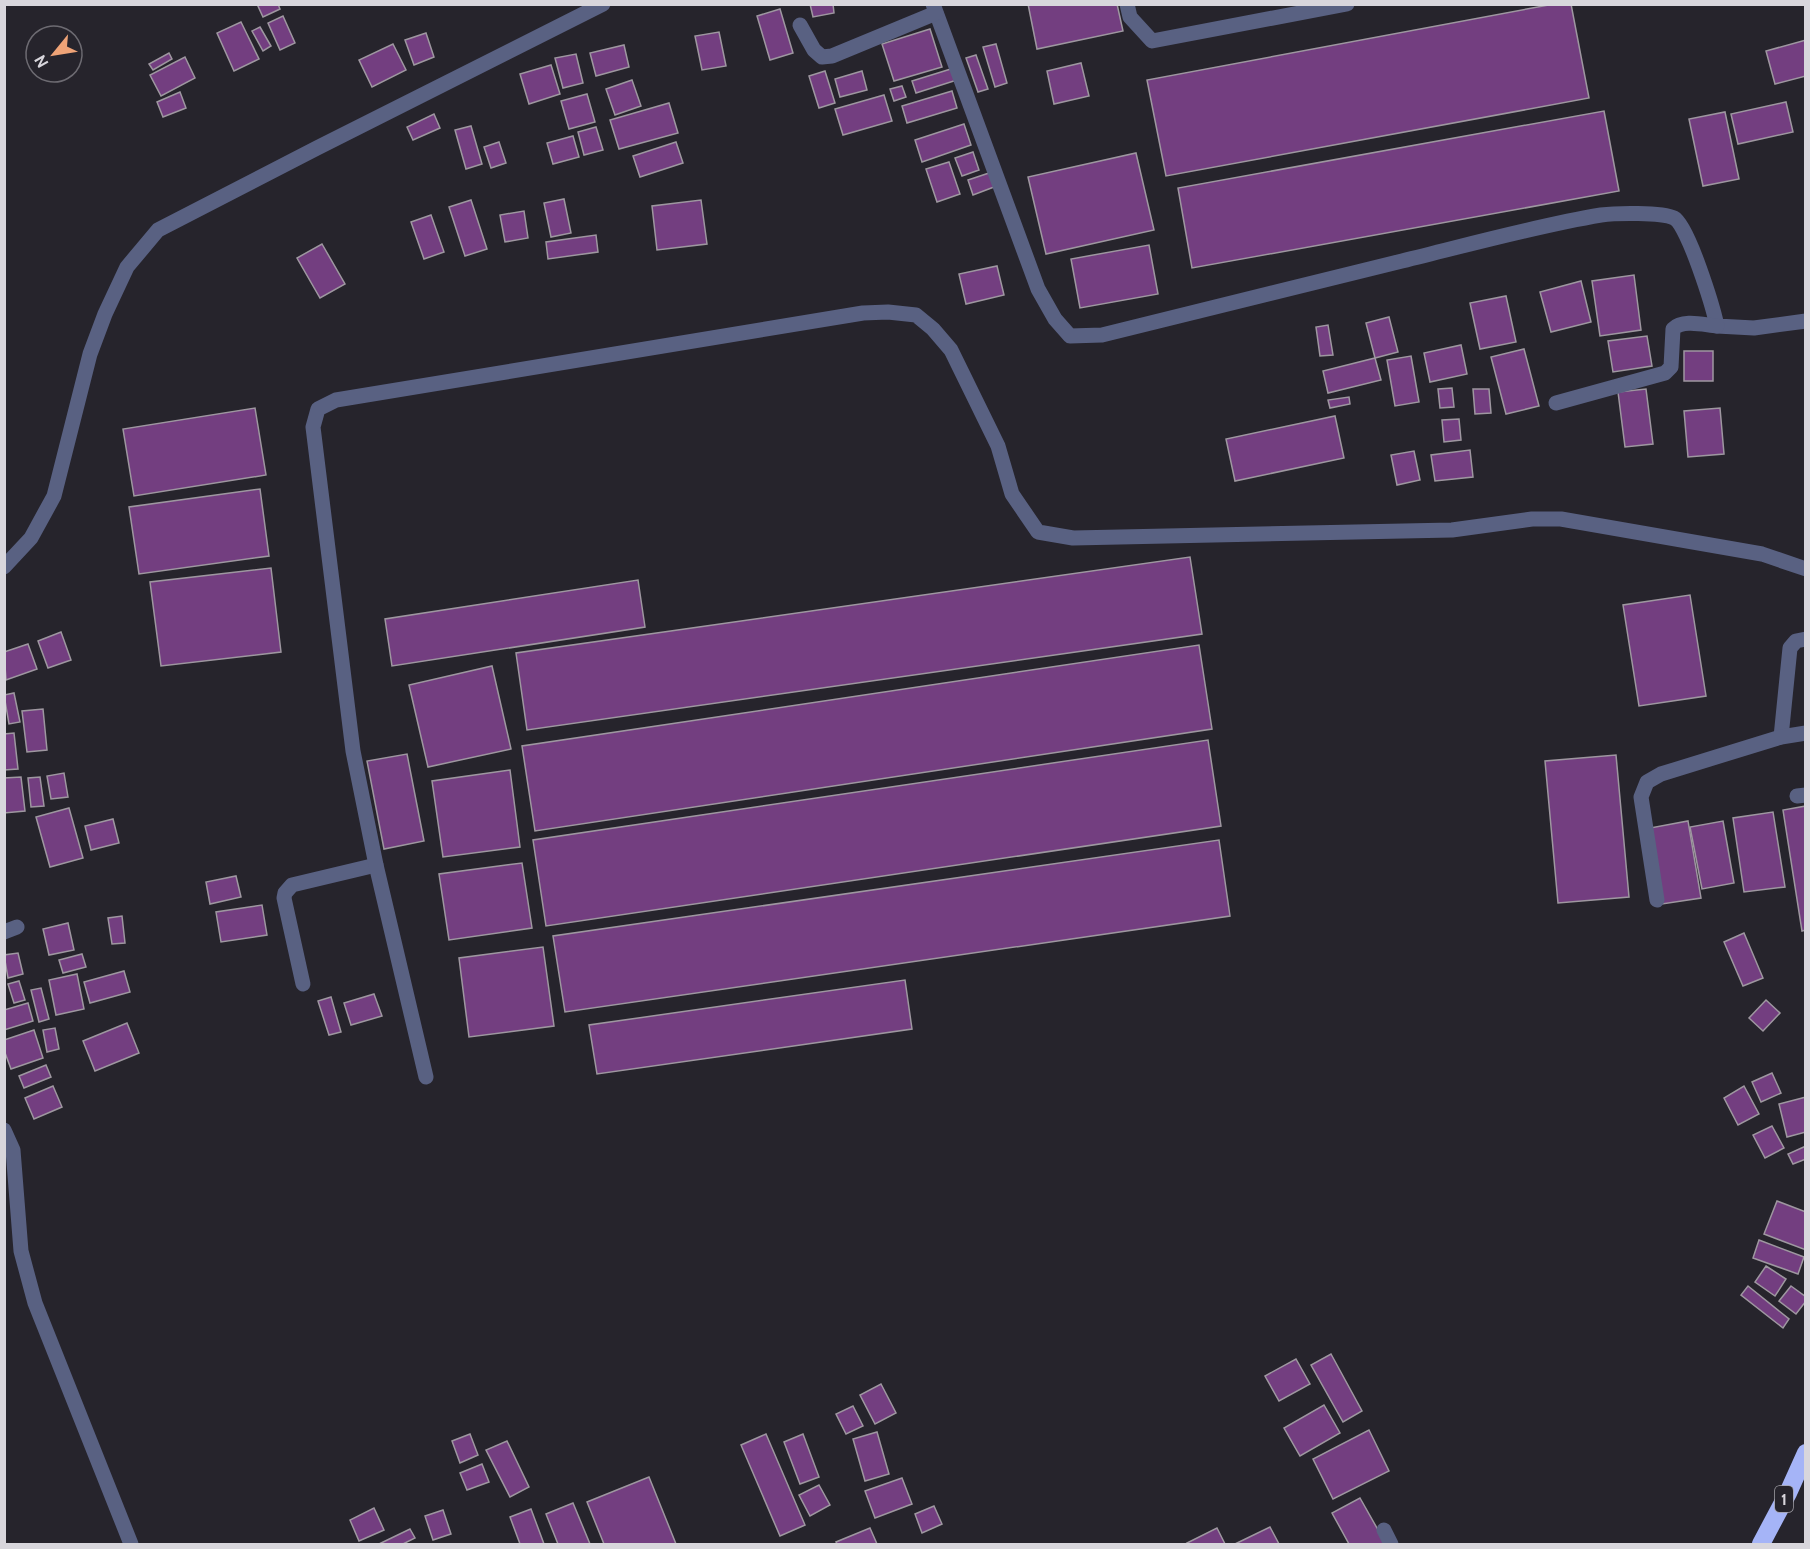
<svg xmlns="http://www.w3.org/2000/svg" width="1810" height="1549" font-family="Cabin,sans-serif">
<rect width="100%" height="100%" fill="#26242c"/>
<g fill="#733e80" stroke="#9e97a0" stroke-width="1.5">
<polygon points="257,4 278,4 280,9 263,17"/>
<polygon points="810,4 833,4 834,13 813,17"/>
<polygon points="1028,4 1117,4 1123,31 1037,49"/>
<polygon points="1554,4 1571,4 1589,98 1166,176 1147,80"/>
<polygon points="780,9 793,53 770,60 757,16"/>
<polygon points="283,16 295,43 280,50 268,23"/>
<polygon points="241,22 259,59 234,71 217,33"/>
<polygon points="260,27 271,46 263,51 252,31"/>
<polygon points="930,29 942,67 894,81 882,44"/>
<polygon points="719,32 726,66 702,70 695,36"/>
<polygon points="426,33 434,57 414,65 405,40"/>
<polygon points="1806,40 1806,76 1775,84 1766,51"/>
<polygon points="393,44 406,70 372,87 359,60"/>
<polygon points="996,44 1007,83 995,87 983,47"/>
<polygon points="624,45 629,67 596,76 590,53"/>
<polygon points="169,53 172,59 153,70 149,64"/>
<polygon points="576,54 583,83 563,88 555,58"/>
<polygon points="976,55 988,89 978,92 966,58"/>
<polygon points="185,57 195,78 161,96 150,75"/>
<polygon points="1081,63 1089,96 1054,104 1047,71"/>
<polygon points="551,65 560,94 529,104 520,74"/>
<polygon points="954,68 957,80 916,93 912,81"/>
<polygon points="825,71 835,103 819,108 809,76"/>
<polygon points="862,71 867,90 840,97 835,79"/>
<polygon points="632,80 641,106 615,115 606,89"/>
<polygon points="902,86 906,97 894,101 890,89"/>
<polygon points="952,91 957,108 907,123 902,106"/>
<polygon points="180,92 186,108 163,117 157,102"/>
<polygon points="587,94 595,122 569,129 561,101"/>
<polygon points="884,95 892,121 843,135 835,109"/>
<polygon points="1786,102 1793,132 1738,144 1731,114"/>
<polygon points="669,103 678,133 619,149 610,120"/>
<polygon points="1604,111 1619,191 1192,268 1178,188"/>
<polygon points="1725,112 1739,179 1703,186 1689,119"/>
<polygon points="434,114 440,128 413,140 407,127"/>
<polygon points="964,124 971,145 922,162 915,140"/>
<polygon points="471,126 482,164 466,169 455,130"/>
<polygon points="596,127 603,150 584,155 578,132"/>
<polygon points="573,136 579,157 553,164 547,143"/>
<polygon points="499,142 506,163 491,168 484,147"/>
<polygon points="676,142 683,163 640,177 633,156"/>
<polygon points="973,152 979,170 962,176 955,158"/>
<polygon points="1136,153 1154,230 1046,254 1028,177"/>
<polygon points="949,162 960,194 937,202 926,169"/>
<polygon points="989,173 994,187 973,195 968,180"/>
<polygon points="564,199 571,233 551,237 544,203"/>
<polygon points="471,200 487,249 465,256 449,207"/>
<polygon points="701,200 707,244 657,250 652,206"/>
<polygon points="524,211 528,238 505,242 500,215"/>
<polygon points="431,215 444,252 424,259 411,222"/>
<polygon points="596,235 598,252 548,259 546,242"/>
<polygon points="322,244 345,284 320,298 297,258"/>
<polygon points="1149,245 1158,294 1080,308 1071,259"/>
<polygon points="997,266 1004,295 966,304 959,274"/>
<polygon points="1634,275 1641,330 1600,336 1592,281"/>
<polygon points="1581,281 1591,322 1551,332 1540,292"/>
<polygon points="1506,296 1516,342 1480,349 1470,303"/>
<polygon points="1389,317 1398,352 1375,358 1366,323"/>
<polygon points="1328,325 1333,355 1320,356 1316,327"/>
<polygon points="1647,336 1652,366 1613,372 1608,341"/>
<polygon points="1461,345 1467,374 1430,382 1424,353"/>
<polygon points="1524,349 1539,406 1506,414 1491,357"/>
<rect x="1684" y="351" width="29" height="30"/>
<polygon points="1411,356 1419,402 1395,406 1387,360"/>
<polygon points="1375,358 1381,380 1328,393 1323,371"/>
<polygon points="1452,388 1454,407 1440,408 1438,389"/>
<polygon points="1473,389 1489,389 1491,413 1475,414"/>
<polygon points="1646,389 1653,444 1625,447 1618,392"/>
<polygon points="1349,397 1350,404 1330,408 1328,400"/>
<polygon points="255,408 266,475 134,496 123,429"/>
<polygon points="1720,408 1724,454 1688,457 1684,411"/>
<polygon points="1335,416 1344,458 1235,481 1226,439"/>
<polygon points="1459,419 1461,440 1444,442 1442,420"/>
<polygon points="1470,450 1473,477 1435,481 1431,455"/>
<polygon points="1414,451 1420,480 1397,485 1391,455"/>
<polygon points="260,489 269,556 139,574 129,507"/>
<polygon points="1190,557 1202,634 527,730 516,653"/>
<polygon points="271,568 281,652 161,666 150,582"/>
<polygon points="638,580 645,627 392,666 385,619"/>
<polygon points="1690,595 1706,696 1639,706 1623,605"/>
<polygon points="61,632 71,660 48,668 38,641"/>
<polygon points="28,644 37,669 6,680 4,652"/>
<polygon points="1199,645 1212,729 535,831 522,746"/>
<polygon points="492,666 511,749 428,767 409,685"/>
<polygon points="14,693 20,722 9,724 4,695"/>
<polygon points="43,709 47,750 27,752 22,711"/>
<polygon points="14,733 18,769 4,770 4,734"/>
<polygon points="1208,740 1221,826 546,926 533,840"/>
<polygon points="407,754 424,841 384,849 367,761"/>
<polygon points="1616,755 1629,897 1558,903 1545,761"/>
<polygon points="510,770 520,847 443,857 432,781"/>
<polygon points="64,773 68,797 51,799 47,776"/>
<polygon points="21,777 25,811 4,813 4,778"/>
<polygon points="40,777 44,806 31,807 28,778"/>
<polygon points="1806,806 1806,930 1802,931 1783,810"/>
<polygon points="69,808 83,858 50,867 36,817"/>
<polygon points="1773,812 1785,887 1744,892 1733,818"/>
<polygon points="113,819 119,843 91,850 85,826"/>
<polygon points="1688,821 1701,898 1662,904 1650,828"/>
<polygon points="1723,821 1734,883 1702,889 1690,827"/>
<polygon points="1219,840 1230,916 565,1012 553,936"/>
<polygon points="522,863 532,928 449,940 439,874"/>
<polygon points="236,876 241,897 210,904 206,882"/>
<polygon points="262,905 267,935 221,942 216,912"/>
<polygon points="122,916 125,943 112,944 108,918"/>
<polygon points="68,923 74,950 49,955 43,929"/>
<polygon points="1744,933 1763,978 1743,986 1724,942"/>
<polygon points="543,947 554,1026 469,1037 459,958"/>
<polygon points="18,953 23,974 8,978 4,955"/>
<polygon points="82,954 86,967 63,973 59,960"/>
<polygon points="124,971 130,992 90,1003 84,982"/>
<polygon points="77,974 84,1009 56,1015 49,980"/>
<polygon points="905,980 912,1029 597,1074 589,1025"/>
<polygon points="19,981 25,1000 14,1003 8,984"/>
<polygon points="41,988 49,1019 39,1022 31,990"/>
<polygon points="374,994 382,1016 351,1025 344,1003"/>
<polygon points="331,997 341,1032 329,1035 318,1001"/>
<polygon points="1766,1000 1780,1013 1763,1031 1749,1018"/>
<polygon points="28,1003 33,1021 4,1030 4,1010"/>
<polygon points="127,1023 139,1053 95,1071 83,1041"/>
<polygon points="55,1028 59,1049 47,1052 43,1030"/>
<polygon points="34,1030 43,1058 11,1069 4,1050 4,1040"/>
<polygon points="46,1065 51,1077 24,1088 19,1076"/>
<polygon points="1772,1073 1781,1093 1761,1102 1752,1082"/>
<polygon points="53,1086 62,1107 34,1119 25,1098"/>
<polygon points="1744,1086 1759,1114 1738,1125 1724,1098"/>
<polygon points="1806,1097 1806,1132 1787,1137 1779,1104"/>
<polygon points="1772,1126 1784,1148 1765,1158 1753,1135"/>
<polygon points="1806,1146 1806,1159 1793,1164 1788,1154"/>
<polygon points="1777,1201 1806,1212 1806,1250 1764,1234"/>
<polygon points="1759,1240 1804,1257 1798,1274 1753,1258"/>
<polygon points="1766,1266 1786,1279 1775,1296 1755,1282"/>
<polygon points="1748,1286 1789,1319 1783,1328 1741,1295"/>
<polygon points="1791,1286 1806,1297 1806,1301 1796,1314 1779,1301"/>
<polygon points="1331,1354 1362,1411 1343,1422 1311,1365"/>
<polygon points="1296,1359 1310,1384 1279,1401 1265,1376"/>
<polygon points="881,1384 896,1413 875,1424 860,1395"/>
<polygon points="1324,1405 1340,1433 1300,1456 1284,1428"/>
<polygon points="853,1406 863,1426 846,1434 836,1414"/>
<polygon points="1369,1430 1389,1471 1333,1499 1313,1459"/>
<polygon points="877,1432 889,1474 865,1481 853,1439"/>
<polygon points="470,1434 478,1455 460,1463 452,1441"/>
<polygon points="766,1434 805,1525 780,1536 741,1445"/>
<polygon points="803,1434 819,1477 800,1484 784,1442"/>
<polygon points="507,1441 529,1487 510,1497 486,1450"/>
<polygon points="482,1464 489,1482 467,1490 460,1473"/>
<polygon points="649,1477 676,1544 604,1544 587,1502"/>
<polygon points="902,1478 912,1504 875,1518 865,1491"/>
<polygon points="819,1485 830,1505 810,1516 799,1495"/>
<polygon points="1360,1498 1386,1544 1349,1544 1332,1513"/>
<polygon points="573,1503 590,1544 558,1544 546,1514"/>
<polygon points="934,1506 942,1524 922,1533 915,1514"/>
<polygon points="374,1508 384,1530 359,1541 350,1520"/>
<polygon points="531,1509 544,1544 520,1544 510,1517"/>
<polygon points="443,1510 451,1534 433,1540 425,1516"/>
<polygon points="1270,1527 1279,1544 1235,1544"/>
<polygon points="870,1528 877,1544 837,1544 836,1542"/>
<polygon points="1217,1528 1225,1544 1188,1544 1187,1543"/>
<polygon points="410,1529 415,1538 403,1544 379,1544"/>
</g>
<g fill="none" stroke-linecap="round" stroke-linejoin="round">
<g stroke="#596182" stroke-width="15">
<path d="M933 4 1038 289 1055 319 1070 336 1102 335C1202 310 1302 285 1402 261 1468 245 1535 226 1601 215 1615 213 1662 212 1674 218 1688 225 1713 307 1717 326L1754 328 1806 321"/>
<polyline points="1127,4 1130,17 1152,41 1347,4"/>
<polyline points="800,25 814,50 822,57 832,56 936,13"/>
<path d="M1556 403 1665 373 1671 367 1673 329C1683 319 1704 325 1717 326"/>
<polyline points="4,567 31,538 54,496 90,354 105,314 127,267 158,230 317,148 603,4"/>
<polyline points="1781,737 1790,648 1796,641 1806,639"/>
<polyline points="1797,796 1806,795"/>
<polyline points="1657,900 1641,797 1647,782 1661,774 1781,737 1806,733"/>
<polyline points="4,932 17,927"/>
<polyline points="303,984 284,898 285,893 292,885 376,865"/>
<polyline points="426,1077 376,865 353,751 313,427 318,409 336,400 863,313 888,312 916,315 933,329 951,350 998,446 1012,494 1038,532 1073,538 1452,530 1532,519 1561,519 1762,554 1806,569"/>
<polyline points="4,1130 13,1150 21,1251 35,1303 131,1544"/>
<polyline points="1384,1530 1391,1544"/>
</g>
<polyline stroke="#a5b4f7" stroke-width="18" points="1761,1544 1788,1493 1806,1453"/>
</g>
<g text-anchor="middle" stroke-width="4.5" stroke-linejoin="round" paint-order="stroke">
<rect fill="#26242c" stroke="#a3a1a7" stroke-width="1.5" x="1775" y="1486" width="18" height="26" rx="4.5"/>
<g font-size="16" font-weight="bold" fill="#d8d6dc">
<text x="1784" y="1505">1</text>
</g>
</g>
<rect width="1810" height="1549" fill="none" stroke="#d8d6dc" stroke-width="12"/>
<g transform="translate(54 54) rotate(240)"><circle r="28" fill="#26242c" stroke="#6d6b72" stroke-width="1.5"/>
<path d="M0-4.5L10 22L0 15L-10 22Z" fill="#efa377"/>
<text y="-9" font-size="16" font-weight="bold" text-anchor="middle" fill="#d8d6dc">N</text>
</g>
</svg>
